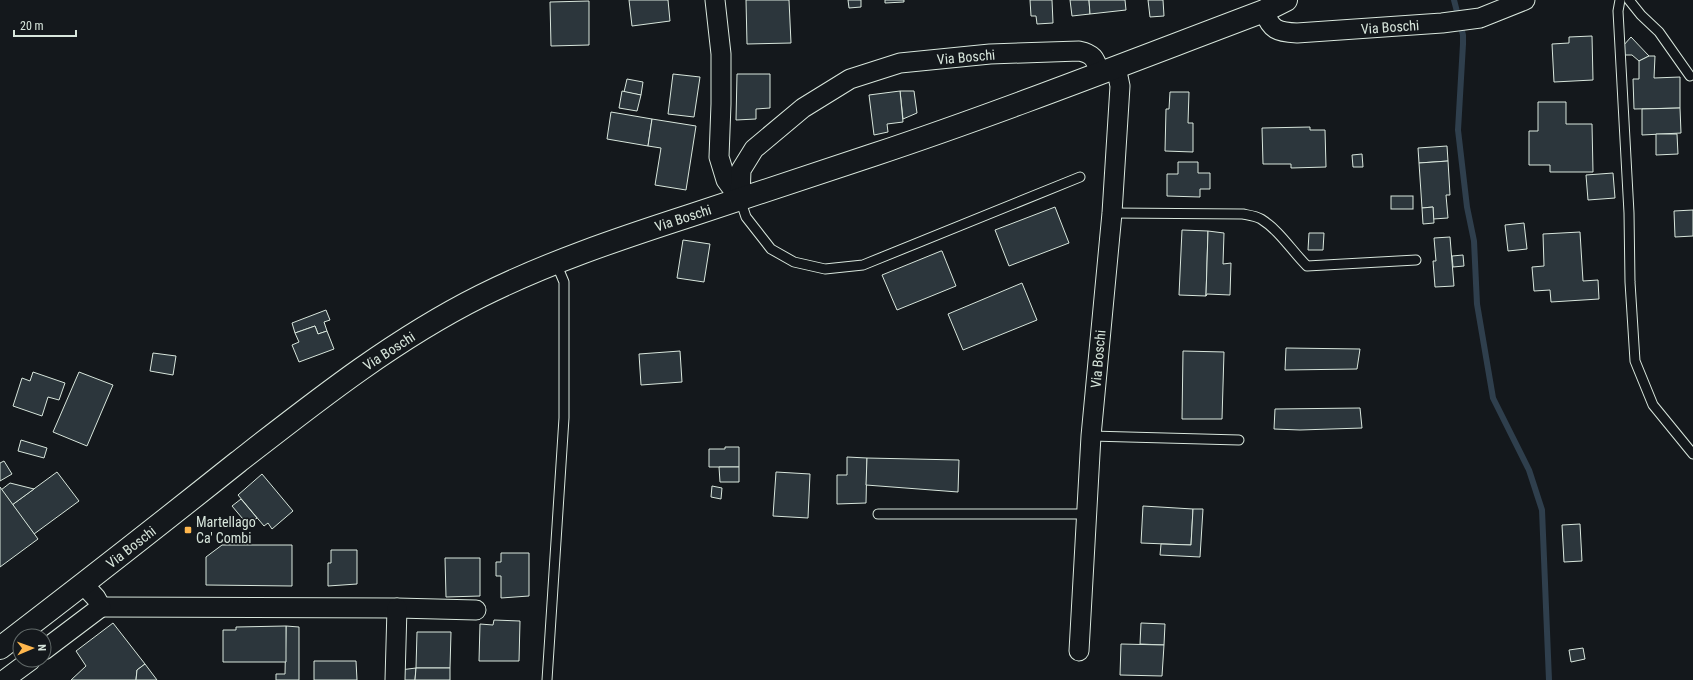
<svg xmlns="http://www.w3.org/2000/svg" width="1693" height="680" font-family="'Roboto Condensed',sans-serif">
<rect width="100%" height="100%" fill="#14181c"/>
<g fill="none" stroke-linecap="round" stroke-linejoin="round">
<polyline stroke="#2f3f4d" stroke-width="6" points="1454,0 1463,35 1463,44 1458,130 1467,207 1474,241 1477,304 1493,398 1529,470 1542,510 1549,680"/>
</g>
<g fill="#2c363c" stroke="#d8e6dc">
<polygon points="629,0 668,0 670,21 632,26"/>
<polygon points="746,0 789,0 791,43 747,44"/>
<polygon points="848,0 861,0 861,7 849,8"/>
<polygon points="885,0 904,0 904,2 885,3"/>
<polygon points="1030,0 1052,0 1053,23 1037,24 1036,16 1031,16"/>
<polygon points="1070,0 1089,0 1090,14 1072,16"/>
<polygon points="1089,0 1125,0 1126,10 1090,14"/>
<polygon points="1148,0 1163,0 1164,16 1150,17"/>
<polygon points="589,1 589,45 551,46 550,2"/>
<polygon points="1592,36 1593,80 1554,82 1552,44 1569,43 1569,37"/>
<polygon points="1631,37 1649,56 1639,61 1632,55 1624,55 1623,46"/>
<polygon points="1649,56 1655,56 1654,78 1680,77 1680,108 1634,109 1633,79 1639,79 1639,61"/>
<polygon points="673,74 700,77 694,117 668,114"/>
<polygon points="737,74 770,74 770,108 756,109 756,119 736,120"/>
<polygon points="627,79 643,82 641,95 624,92"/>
<polygon points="622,91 641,95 637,111 619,108"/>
<polygon points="900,91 914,91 917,113 903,119"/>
<polygon points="900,91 903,122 887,124 888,132 874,135 869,95"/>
<polygon points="1170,92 1189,92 1188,123 1193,123 1193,152 1165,151 1166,109 1169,109"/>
<polygon points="1538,102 1566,102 1566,124 1592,124 1593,172 1550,172 1550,165 1529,165 1529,131 1538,131"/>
<polygon points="1680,108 1681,133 1642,135 1642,109"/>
<polygon points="611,112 652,119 648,146 607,139"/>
<polygon points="652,119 696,126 686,190 655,185 661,148 648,146"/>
<polygon points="1310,127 1310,130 1325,130 1326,167 1291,168 1291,164 1263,164 1262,128"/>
<polygon points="1656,134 1677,134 1678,154 1656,155"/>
<polygon points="1447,146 1448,161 1419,163 1418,148"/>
<polygon points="1362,154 1363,167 1353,167 1352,155"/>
<polygon points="1448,161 1450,195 1446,195 1448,218 1433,219 1433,207 1422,208 1419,163"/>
<polygon points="1178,162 1198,162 1198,173 1210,173 1210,189 1200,189 1200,197 1167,196 1167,174 1178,174"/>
<polygon points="1613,173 1615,198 1588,200 1586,175"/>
<rect x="1391" y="196" width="22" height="13"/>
<polygon points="1055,207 1069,243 1009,266 995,230"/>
<polygon points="1433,207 1434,223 1423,224 1422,208"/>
<polygon points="1693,210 1693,236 1675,237 1674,211"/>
<polygon points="1524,223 1527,249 1508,251 1505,225"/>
<polygon points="1182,230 1208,231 1206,296 1179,295"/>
<polygon points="1208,231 1224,233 1223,264 1231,263 1230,295 1207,294 1206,296"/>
<polygon points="1580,232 1583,281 1598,280 1599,299 1551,302 1550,290 1534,291 1532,267 1544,266 1543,234"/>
<polygon points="1309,233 1324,233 1323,250 1308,250"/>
<polygon points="1450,237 1454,286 1435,287 1433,261 1436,261 1434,238"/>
<polygon points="683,240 710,244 704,282 677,278"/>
<polygon points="941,251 942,251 956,286 897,310 882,275"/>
<polygon points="1463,255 1464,266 1453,267 1452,256"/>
<polygon points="1022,283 1037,320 963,350 948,314"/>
<polygon points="326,310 330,320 324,322 327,331 318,334 315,326 295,333 292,323"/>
<polygon points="315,326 318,334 327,331 334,349 299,362 292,345 299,342 295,333"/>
<polygon points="1286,348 1360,349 1357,369 1285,370"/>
<polygon points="680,351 682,382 641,385 639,354"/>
<polygon points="1183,351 1224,352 1222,419 1182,419"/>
<polygon points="153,353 176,356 173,375 150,371"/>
<polygon points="33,372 65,383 59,400 48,397 42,416 13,406 22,378 30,381"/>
<polygon points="79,372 113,385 87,446 53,432"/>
<polygon points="1360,408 1362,428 1300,430 1274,429 1275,409"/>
<polygon points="21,440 47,448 44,458 18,451"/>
<polygon points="725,447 739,447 739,467 709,467 709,449 725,449"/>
<polygon points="847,457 867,458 866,503 837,504 837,475 847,475"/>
<polygon points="867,458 959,460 958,492 866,485"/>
<polygon points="4,461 12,474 0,481 0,463"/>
<polygon points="719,467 739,467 739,482 720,482"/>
<polygon points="57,472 79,501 34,534 12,505"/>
<polygon points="776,472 810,474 808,518 773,516"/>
<polygon points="262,474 293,511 272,529 268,523 264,526 238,495"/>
<polygon points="10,483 34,489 12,505 1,490"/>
<polygon points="712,486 722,488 721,499 711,497"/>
<polygon points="0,487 38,539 0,567"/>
<polygon points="241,499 257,518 248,525 232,506"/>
<polygon points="1143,506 1193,509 1191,545 1141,543"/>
<polygon points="1193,509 1203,509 1200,557 1160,555 1161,544 1191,545"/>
<polygon points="1580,524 1582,561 1564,562 1562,525"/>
<polygon points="222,545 292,545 292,586 206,585 206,557"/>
<polygon points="331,550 357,550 357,584 328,586 328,563 331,563"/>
<polygon points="501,553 529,553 529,596 501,598 501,576 496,576 496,562 501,562"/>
<polygon points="445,558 480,558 480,596 446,597"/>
<polygon points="494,620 520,621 519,661 479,661 480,624 493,625"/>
<polygon points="113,623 145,664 137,670 136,680 71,680 86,666 76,651"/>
<polygon points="1141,623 1165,624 1164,645 1140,644"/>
<polygon points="286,626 299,627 299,680 276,680 276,674 285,674"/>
<polygon points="286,626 286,662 223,662 223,630 236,630 236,627"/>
<polygon points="417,632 451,632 450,668 416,668"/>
<polygon points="1121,644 1164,645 1162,676 1120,675"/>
<polygon points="1583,648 1585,659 1571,662 1569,650"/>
<polygon points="314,661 356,661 357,680 314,680"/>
<polygon points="145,664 157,680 136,680 137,670"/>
<polygon points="416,668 415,680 400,680 400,670"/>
<polygon points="416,668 450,668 450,680 415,680"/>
</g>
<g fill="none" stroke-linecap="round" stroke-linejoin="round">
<g stroke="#d8e6dc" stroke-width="11">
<g id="lane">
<polyline points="1620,0 1618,11 1629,213 1630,282 1635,361 1653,405 1693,454"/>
<polyline points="1629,0 1641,15 1659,32 1690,76"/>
<polyline points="740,199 746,217 771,249 794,262 825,269 863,265 1080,177"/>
<path d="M1112 213 1243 214C1248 215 1256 216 1261 219 1280 231 1291 250 1307 266L1416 260"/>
<polyline points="1091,436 1239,440"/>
<polyline points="878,514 1087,514"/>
<polyline points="547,680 564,418 564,282 556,263"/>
</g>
</g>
<g stroke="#d8e6dc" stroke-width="21">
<g id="street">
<polyline points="715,0 721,54 721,104 719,157 726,180 740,199"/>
<path d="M1264 11C1271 30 1277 32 1297 33L1442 23 1480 18 1525 0"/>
<path d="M740 199 741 170 754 149 803 108 850 79 900 63 990 54 1079 51C1094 54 1095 59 1100 73"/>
<polyline points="101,607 397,608 476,610"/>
<polyline points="44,650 101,607 96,598 83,584"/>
<polyline points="1079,651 1091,436 1112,213 1120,86 1116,67"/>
<polyline points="4,680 31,660"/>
<polyline points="395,680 397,608"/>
</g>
</g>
<g stroke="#d8e6dc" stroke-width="24">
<path id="secondary" d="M0 648C80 587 159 525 238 462 315 402 393 340 481 296 547 263 618 239 689 216 750 196 811 176 873 155 1005 111 1134 60 1264 11L1286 0"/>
</g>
<use href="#lane" stroke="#14181c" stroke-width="9"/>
<use href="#street" stroke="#14181c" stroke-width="19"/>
<use href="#secondary" stroke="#14181c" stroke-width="22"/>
</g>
<rect fill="#ffb74d" stroke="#14181c" stroke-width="1.5" x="184" y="526" width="8" height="8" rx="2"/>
<g text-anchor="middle" stroke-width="3" stroke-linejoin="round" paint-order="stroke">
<g font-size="14" fill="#d8e6dc" stroke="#14181c">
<text transform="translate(1390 27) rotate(-4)" y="5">Via Boschi</text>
<text transform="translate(966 57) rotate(-5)" y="5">Via Boschi</text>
<text transform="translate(683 218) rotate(-18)" y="5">Via Boschi</text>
<text transform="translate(389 351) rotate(-33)" y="5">Via Boschi</text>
<text transform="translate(1098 359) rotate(-85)" y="5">Via Boschi</text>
<text transform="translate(131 547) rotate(-38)" y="5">Via Boschi</text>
</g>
<g font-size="14" fill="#d8e6dc" stroke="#14181c" text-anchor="start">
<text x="196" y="527">Martellago<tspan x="196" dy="16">Ca' Combi</tspan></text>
</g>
</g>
<g transform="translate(32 648) rotate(88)"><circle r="19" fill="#14181c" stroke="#626a69"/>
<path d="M0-3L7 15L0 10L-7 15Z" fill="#ffb74d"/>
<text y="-6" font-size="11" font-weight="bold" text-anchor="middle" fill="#d8e6dc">N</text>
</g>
<path d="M14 30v6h62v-6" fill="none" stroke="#d8e6dc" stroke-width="2"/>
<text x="20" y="30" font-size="12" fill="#d8e6dc" stroke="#14181c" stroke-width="3" paint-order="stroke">20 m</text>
</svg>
